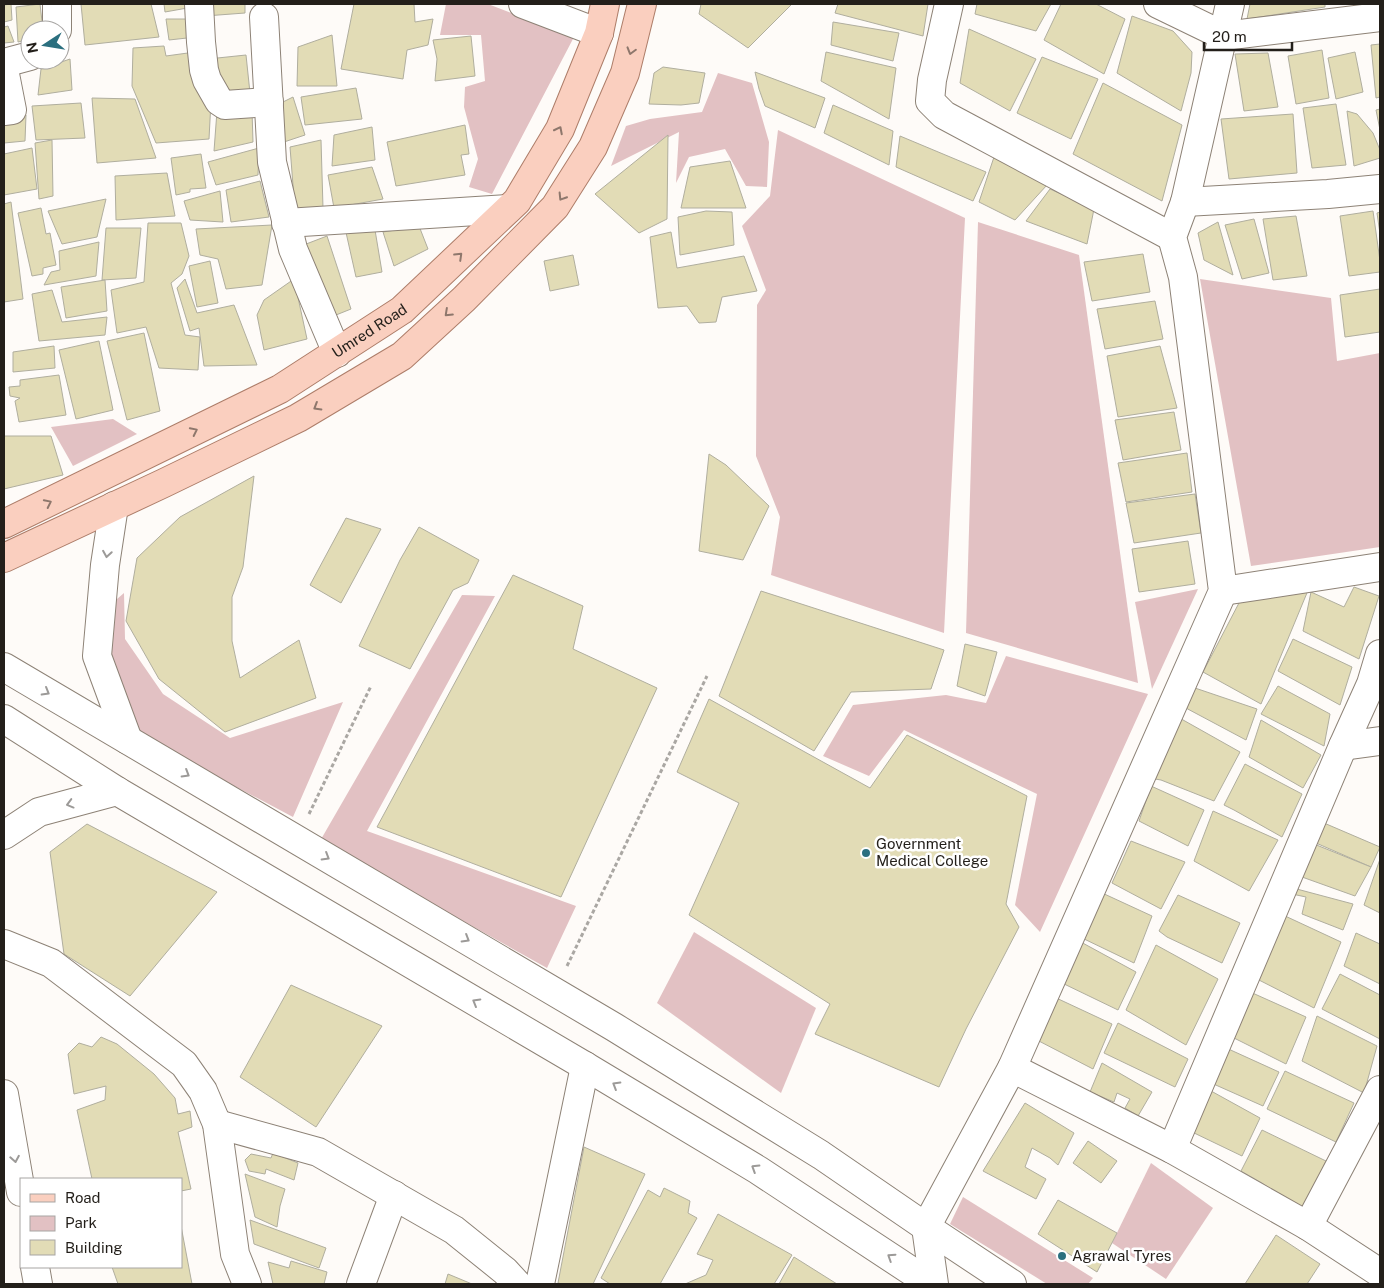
<svg xmlns="http://www.w3.org/2000/svg" width="1384" height="1288" font-family="'Public Sans',sans-serif">
<rect width="100%" height="100%" fill="#fefbf8"/>
<g fill="#e2c1c3">
<polygon points="446,4 488,4 574,37 492,194 469,187 478,159 464,107 465,87 485,81 481,35 440,35"/>
<polygon points="718,73 752,83 769,142 767,187 746,186 725,149 689,157 676,183 679,132 611,166 626,126 650,119 702,112"/>
<polygon points="778,130 965,218 944,633 771,575 780,517 756,456 757,305 766,290 742,226 770,196"/>
<polygon points="978,222 1079,255 1138,683 966,633"/>
<polygon points="1200,279 1331,298 1337,361 1380,353 1380,547 1251,566"/>
<polygon points="113,419 137,434 73,466 51,427"/>
<polygon points="1198,589 1152,689 1135,602"/>
<polygon points="124,593 125,639 163,694 230,738 343,702 293,817 138,735 107,651 110,605"/>
<polygon points="462,595 495,596 367,831 576,906 547,968 320,841"/>
<polygon points="1006,656 1148,694 1040,932 1015,905 1037,794 904,730 869,776 823,756 853,705 946,695 986,703"/>
<polygon points="694,932 816,1008 781,1093 657,1003"/>
<polygon points="1151,1163 1213,1208 1166,1279 1112,1243"/>
<polygon points="963,1197 1093,1278 1088,1284 1047,1284 950,1224"/>
</g>
<g fill="#e2dcb6" stroke="#b0ae9e">
<polygon points="11,4 12,20 4,22 4,5"/>
<polygon points="40,4 43,30 30,30 30,39 18,42 16,7"/>
<polygon points="81,4 151,4 159,37 85,45"/>
<polygon points="164,4 192,4 193,7 165,12"/>
<polygon points="205,4 245,4 245,13 205,16"/>
<polygon points="354,4 414,4 415,22 433,19 428,45 407,50 403,79 341,69"/>
<polygon points="701,4 792,4 748,48 699,14"/>
<polygon points="838,4 928,4 923,36 835,13"/>
<polygon points="977,4 1051,4 1036,31 975,14"/>
<polygon points="1061,4 1096,4 1125,19 1104,74 1044,40"/>
<polygon points="1250,4 1325,4 1325,7 1247,19"/>
<polygon points="1132,16 1173,31 1192,52 1191,73 1181,111 1117,73"/>
<polygon points="166,19 194,19 196,37 169,40"/>
<polygon points="833,22 899,33 893,61 831,45"/>
<polygon points="8,26 14,42 4,43 4,27"/>
<polygon points="969,29 1036,59 1010,111 960,83"/>
<polygon points="332,35 337,86 297,86 298,47"/>
<polygon points="471,36 475,76 435,81 437,59 433,40"/>
<polygon points="1380,44 1380,97 1376,98 1371,45"/>
<polygon points="164,46 166,56 195,52 211,101 209,139 156,143 132,86 133,48"/>
<polygon points="1322,50 1329,98 1296,104 1288,56"/>
<polygon points="826,52 896,68 889,119 821,81"/>
<polygon points="1355,52 1363,92 1336,99 1328,58"/>
<polygon points="1268,53 1278,107 1244,111 1235,54"/>
<polygon points="246,55 250,93 226,95 208,59"/>
<polygon points="1042,57 1098,79 1071,139 1017,113"/>
<polygon points="70,59 72,90 38,95 41,69"/>
<polygon points="663,67 705,73 699,103 681,105 649,104 654,73"/>
<polygon points="755,72 825,98 815,128 765,106 759,89"/>
<polygon points="1103,83 1182,125 1162,201 1073,154"/>
<polygon points="356,88 362,119 305,125 301,97"/>
<polygon points="293,97 305,135 281,143 277,105"/>
<polygon points="92,98 135,99 156,158 97,163"/>
<polygon points="81,103 85,138 36,140 32,106"/>
<polygon points="1336,104 1346,165 1312,168 1303,108"/>
<polygon points="833,105 893,131 889,165 824,133"/>
<polygon points="1380,109 1380,130 1376,110"/>
<polygon points="217,111 252,111 253,142 214,151"/>
<polygon points="1347,111 1357,114 1373,133 1380,150 1380,158 1354,166"/>
<polygon points="1293,114 1297,173 1229,179 1221,119"/>
<polygon points="26,115 25,141 4,143 4,118"/>
<polygon points="465,125 469,154 461,155 465,175 396,186 387,142"/>
<polygon points="372,127 375,160 332,166 334,135"/>
<polygon points="668,135 667,219 639,233 595,194"/>
<polygon points="900,136 986,172 973,201 896,167"/>
<polygon points="52,140 53,196 39,199 35,143"/>
<polygon points="321,140 323,208 295,211 290,147"/>
<polygon points="32,148 37,189 4,195 4,154"/>
<polygon points="259,148 258,175 216,185 208,162"/>
<polygon points="201,154 206,188 190,189 190,192 176,195 171,158"/>
<polygon points="994,157 1047,185 1015,220 979,202"/>
<polygon points="730,161 746,208 681,208 690,167"/>
<polygon points="372,167 383,199 334,208 328,175"/>
<polygon points="167,173 175,216 116,220 115,176"/>
<polygon points="260,181 269,217 231,222 226,190"/>
<polygon points="1050,189 1094,209 1087,244 1026,221"/>
<polygon points="220,191 223,222 190,220 184,201"/>
<polygon points="106,199 97,237 62,244 48,211"/>
<polygon points="11,202 23,299 4,302 4,204"/>
<polygon points="41,208 46,234 50,233 56,265 43,268 43,274 32,276 18,213"/>
<polygon points="706,211 732,212 734,245 680,255 678,217"/>
<polygon points="1373,211 1380,261 1380,272 1349,276 1340,216"/>
<polygon points="1380,212 1380,234 1377,213"/>
<polygon points="1296,216 1307,276 1273,280 1263,219"/>
<polygon points="1254,219 1269,273 1242,279 1225,225"/>
<polygon points="1218,222 1233,275 1204,260 1198,233"/>
<polygon points="148,223 181,223 189,256 182,274 171,283 185,335 200,337 198,370 159,368 146,327 117,333 111,290 144,282"/>
<polygon points="374,224 382,272 356,277 345,228"/>
<polygon points="272,225 262,285 226,289 218,259 200,255 196,229"/>
<polygon points="419,226 428,249 394,266 383,232"/>
<polygon points="106,228 141,228 136,278 102,280"/>
<polygon points="671,232 677,268 744,256 757,291 722,297 716,322 699,323 687,306 658,308 650,237"/>
<polygon points="327,236 351,309 331,317 301,246"/>
<polygon points="99,242 96,276 44,285 51,272 60,270 59,251"/>
<polygon points="1143,254 1150,292 1092,301 1084,262"/>
<polygon points="573,255 579,285 550,291 544,261"/>
<polygon points="210,261 218,303 197,307 189,266"/>
<polygon points="185,279 197,313 234,305 257,365 204,366 199,328 190,331 177,288"/>
<polygon points="294,279 307,339 264,350 257,315 264,300"/>
<polygon points="105,280 107,311 66,318 61,287"/>
<polygon points="1380,289 1380,332 1345,337 1340,295"/>
<polygon points="52,290 62,322 107,317 105,335 39,341 32,294"/>
<polygon points="1155,301 1163,339 1105,349 1097,309"/>
<polygon points="144,333 160,411 127,420 107,341"/>
<polygon points="99,341 113,410 76,419 59,350"/>
<polygon points="54,346 55,368 13,372 13,352"/>
<polygon points="1160,346 1177,408 1118,417 1107,356"/>
<polygon points="59,375 66,415 19,422 15,401 20,398 10,396 9,387 20,386 20,380"/>
<polygon points="1174,412 1181,450 1123,460 1115,420"/>
<polygon points="4,436 51,436 63,475 4,489"/>
<polygon points="1187,453 1192,492 1126,502 1118,463"/>
<polygon points="709,454 726,465 769,506 743,560 699,551"/>
<polygon points="254,476 243,567 232,597 232,641 240,678 299,640 316,698 225,732 159,679 126,621 137,558 180,517"/>
<polygon points="1195,494 1201,533 1134,543 1126,503"/>
<polygon points="346,518 381,529 341,603 310,585"/>
<polygon points="419,527 479,560 468,583 453,590 410,669 359,646 400,560"/>
<polygon points="1188,541 1195,584 1139,592 1132,549"/>
<polygon points="513,575 583,606 573,649 657,688 561,897 377,827"/>
<polygon points="1354,587 1379,596 1359,659 1303,631 1311,592 1344,607"/>
<polygon points="1309,588 1261,704 1203,672 1240,601"/>
<polygon points="761,591 944,650 931,689 851,692 814,751 719,696"/>
<polygon points="1293,639 1352,667 1340,705 1278,671"/>
<polygon points="965,644 997,652 985,696 957,686"/>
<polygon points="1278,686 1330,714 1324,746 1261,714"/>
<polygon points="1195,688 1257,709 1246,740 1184,707"/>
<polygon points="709,699 870,788 907,735 1027,796 1006,904 1019,927 966,1029 939,1087 815,1034 830,1004 689,915 739,803 677,772"/>
<polygon points="1176,716 1240,752 1214,801 1161,780 1149,778"/>
<polygon points="1261,720 1321,755 1303,788 1249,757"/>
<polygon points="1245,764 1302,794 1282,837 1234,810 1224,805"/>
<polygon points="1151,786 1204,810 1188,846 1139,821"/>
<polygon points="1213,811 1278,840 1249,891 1194,861"/>
<polygon points="1324,823 1380,847 1371,867 1316,843"/>
<polygon points="87,824 217,892 130,996 64,954 50,852"/>
<polygon points="1131,841 1185,862 1161,909 1112,883"/>
<polygon points="1314,844 1371,867 1355,896 1302,877"/>
<polygon points="1380,859 1380,913 1364,905"/>
<polygon points="1293,888 1353,904 1343,930 1302,914 1306,897 1292,894"/>
<polygon points="1100,892 1152,916 1134,963 1080,937"/>
<polygon points="1178,895 1240,923 1222,963 1167,937 1159,931"/>
<polygon points="1283,915 1341,942 1314,1008 1255,978"/>
<polygon points="1356,933 1380,944 1380,984 1344,966"/>
<polygon points="1079,941 1136,972 1118,1010 1060,982"/>
<polygon points="1156,945 1218,979 1186,1045 1126,1010"/>
<polygon points="1340,974 1380,995 1380,1039 1322,1009"/>
<polygon points="291,985 382,1026 316,1127 240,1077"/>
<polygon points="1248,991 1306,1017 1286,1064 1234,1038"/>
<polygon points="1052,996 1112,1024 1093,1069 1035,1039"/>
<polygon points="1317,1016 1377,1046 1364,1093 1302,1061"/>
<polygon points="1118,1023 1188,1059 1175,1087 1104,1053"/>
<polygon points="101,1037 117,1044 154,1074 175,1098 178,1114 190,1111 192,1127 178,1132 191,1189 181,1191 181,1179 92,1179 77,1110 105,1100 106,1086 74,1094 68,1054 79,1043 92,1047"/>
<polygon points="1224,1047 1279,1072 1263,1106 1209,1082"/>
<polygon points="1102,1063 1152,1092 1138,1116 1125,1108 1130,1099 1117,1093 1114,1102 1090,1092"/>
<polygon points="1285,1071 1354,1103 1336,1142 1267,1109"/>
<polygon points="1202,1086 1260,1118 1242,1156 1190,1131"/>
<polygon points="1025,1103 1074,1133 1058,1165 1050,1158 1032,1148 1025,1167 1046,1179 1036,1199 983,1171"/>
<polygon points="1262,1130 1326,1161 1303,1211 1262,1183 1241,1171"/>
<polygon points="1088,1141 1117,1161 1101,1183 1073,1163"/>
<polygon points="584,1147 645,1174 593,1284 562,1284 558,1283"/>
<polygon points="273,1153 298,1163 294,1180 266,1169 265,1174 249,1171 245,1160 251,1154 271,1158"/>
<polygon points="245,1174 285,1189 280,1206 277,1227 255,1217"/>
<polygon points="664,1188 690,1201 688,1213 697,1218 660,1284 610,1284 601,1278 648,1190 660,1197"/>
<polygon points="1058,1200 1117,1233 1097,1272 1038,1234"/>
<polygon points="718,1214 792,1255 774,1284 685,1284 706,1275 713,1260 697,1254"/>
<polygon points="250,1220 326,1248 319,1268 254,1244"/>
<polygon points="181,1226 192,1284 118,1284 112,1267 181,1267"/>
<polygon points="1276,1235 1320,1264 1307,1284 1245,1284"/>
<polygon points="794,1257 837,1284 779,1284"/>
<polygon points="291,1261 327,1272 324,1284 273,1284 268,1262 289,1268"/>
<polygon points="448,1274 472,1284 445,1284"/>
</g>
<g fill="none" stroke-linecap="round" stroke-linejoin="round">
<g stroke="#8d8276" stroke-width="30">
<g id="street">
<polyline points="199,4 201,42 204,70 207,80 219,101 225,105 269,102"/>
<polyline points="523,4 599,33"/>
<polyline points="949,4 932,80 930,101 944,115 1172,237"/>
<polyline points="1158,4 1224,36 1380,17"/>
<polyline points="264,17 272,162 293,249 337,353"/>
<polyline points="57,30 57,4"/>
<polyline points="4,63 30,56"/>
<polyline points="4,69 12,110 4,111"/>
<polyline points="1185,202 1328,194 1380,189"/>
<polyline points="286,223 508,209"/>
<polyline points="1223,591 1380,567"/>
<polyline points="1343,746 1380,741"/>
<polyline points="4,944 51,963 184,1064 203,1091 217,1124 235,1254 247,1284"/>
<polyline points="1012,1068 1172,1149 1308,1226 1380,1273"/>
<polyline points="217,1124 318,1152 454,1230 505,1271 517,1284"/>
<polyline points="1172,1149 1343,746 1371,684 1380,654"/>
<polyline points="1308,1226 1380,1090"/>
<polyline points="361,1284 394,1195"/>
<polyline points="540,1284 585,1066"/>
<polyline points="934,1284 926,1227 1012,1068 1223,591 1183,277 1172,237 1185,202 1230,4"/>
</g>
</g>
<g stroke="#8d8276" stroke-width="30">
<g id="secondary">
<polyline points="114,506 105,565 97,656 128,740"/>
<polyline points="4,667 614,1027 821,1155 926,1227 1012,1284"/>
<polyline points="4,719 117,791 585,1066 758,1170 931,1284"/>
<polyline points="4,835 39,812 117,791"/>
<polyline points="4,1094 21,1192"/>
<polyline points="35,1267 38,1284"/>
</g>
</g>
<g stroke="#ad7d69" stroke-width="30">
<g id="primary">
<path id="s1" d="M4 524 280 389 402 310 517 201 560 129 599 33 605 4"/>
<polyline points="4,558 164,483 298,418 402,356 464,299 555,207 593,147 625,73 642,4"/>
</g>
</g>
<g stroke="#aaa7a3" stroke-width="3" stroke-dasharray="4 2.5" stroke-linecap="butt">
<polyline points="309,814 371,686"/>
<polyline points="567,966 707,676"/>
</g>
<use href="#street" stroke="#fff" stroke-width="28"/>
<use href="#secondary" stroke="#fff" stroke-width="28"/>
<use href="#primary" stroke="#facfbf" stroke-width="28"/>
</g>
<defs><path id="oneway-chevron" d="M-2-3.5L2.5 0L-2 3.5" fill="none" stroke-width="1.6" stroke-linecap="round" stroke-linejoin="round" transform="scale(1.25)"/></defs>
<g stroke="#8e776c">
<use href="#oneway-chevron" transform="translate(631 51) rotate(106)"/>
<use href="#oneway-chevron" transform="translate(559 130) rotate(-63)"/>
<use href="#oneway-chevron" transform="translate(562 197) rotate(122)"/>
<use href="#oneway-chevron" transform="translate(459 256) rotate(-44)"/>
<use href="#oneway-chevron" transform="translate(448 313) rotate(137)"/>
<use href="#oneway-chevron" transform="translate(317 407) rotate(149)"/>
<use href="#oneway-chevron" transform="translate(194 431) rotate(-26)"/>
<use href="#oneway-chevron" transform="translate(48 503) rotate(-26)"/>
</g>
<g stroke="#9c9a98">
<use href="#oneway-chevron" transform="translate(107 554) rotate(99)"/>
<use href="#oneway-chevron" transform="translate(46 692) rotate(30)"/>
<use href="#oneway-chevron" transform="translate(186 774) rotate(31)"/>
<use href="#oneway-chevron" transform="translate(70 804) rotate(165)"/>
<use href="#oneway-chevron" transform="translate(326 857) rotate(31)"/>
<use href="#oneway-chevron" transform="translate(466 939) rotate(31)"/>
<use href="#oneway-chevron" transform="translate(476 1002) rotate(-150)"/>
<use href="#oneway-chevron" transform="translate(616 1085) rotate(-149)"/>
<use href="#oneway-chevron" transform="translate(15 1159) rotate(80)"/>
<use href="#oneway-chevron" transform="translate(755 1168) rotate(-148)"/>
<use href="#oneway-chevron" transform="translate(891 1257) rotate(-147)"/>
</g>
<g fill="#2b6f7f" stroke="#fff" stroke-width="2">
<circle cx="866" cy="853" r="5"/>
<circle cx="1062" cy="1256" r="5"/>
</g>
<g text-anchor="middle" stroke-width="5" stroke-linejoin="round" paint-order="stroke">
<g font-size="15" fill="#231f1a" stroke="#fff">
<text dy="5" stroke="none"><textPath href="#s1" startOffset="414">Umred Road</textPath></text>
</g>
<g font-size="15" fill="#231f1a" stroke="#fff" text-anchor="start">
<text x="876" y="849">Government<tspan x="876" dy="17">Medical College</tspan></text>
<text x="1072" y="1261">Agrawal Tyres</text>
</g>
</g>
<rect width="1384" height="1288" fill="none" stroke="#231f1a" stroke-width="10"/>
<rect x="20" y="1178" width="162" height="90" fill="#ffffff" stroke="#a7a5a3"/>
<rect x="30" y="1194" width="25" height="8" fill="#facfbf" stroke="#a7a5a3"/>
<text x="65" y="1203" font-size="15" fill="#231f1a">Road</text>
<rect x="30" y="1216" width="25" height="15" fill="#e2c1c3" stroke="#a7a5a3"/>
<text x="65" y="1228" font-size="15" fill="#231f1a">Park</text>
<rect x="30" y="1240" width="25" height="15" fill="#e2dcb6" stroke="#a7a5a3"/>
<text x="65" y="1253" font-size="15" fill="#231f1a">Building</text>
<g transform="translate(45 45) rotate(258)"><circle r="24" fill="#ffffff" stroke="#a7a5a3"/>
<path d="M0-4L9 19L0 12L-9 19Z" fill="#2b6f7f"/>
<text y="-8" font-size="14" font-weight="bold" text-anchor="middle" fill="#231f1a">N</text>
</g>
<path d="M1204 42v8h88v-8" fill="none" stroke="#231f1a" stroke-width="2.5"/>
<text x="1212" y="42" font-size="15" fill="#231f1a" stroke="#ffffff" stroke-width="4" paint-order="stroke">20 m</text>
</svg>
